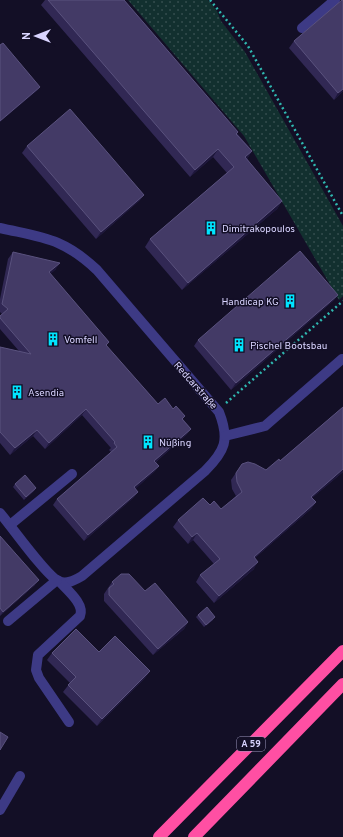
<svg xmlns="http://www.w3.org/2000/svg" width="343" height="837" font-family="Overpass,sans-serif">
<defs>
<pattern id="grass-dots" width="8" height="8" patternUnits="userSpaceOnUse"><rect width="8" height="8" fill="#12302f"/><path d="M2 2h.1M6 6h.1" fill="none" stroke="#344d4e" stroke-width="1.8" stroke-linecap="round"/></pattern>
</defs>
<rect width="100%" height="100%" fill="#130f26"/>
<polygon fill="url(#grass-dots)" points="128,0 208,0 217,11 221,21 245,52 343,226 343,296 339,300 244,136"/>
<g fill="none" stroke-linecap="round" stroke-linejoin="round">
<g stroke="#2fb8b0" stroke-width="2.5" stroke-dasharray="2 3" stroke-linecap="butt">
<polyline points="210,0 248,46 343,216"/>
<polyline points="226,403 343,301"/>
</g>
<g stroke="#3d3a85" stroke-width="10">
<polyline points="302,28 335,0"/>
<path d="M0 228C44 238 63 238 97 270L219 412C230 440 225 451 205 471L82 576C75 580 67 585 58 581 45 574 12 527 0 513"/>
<polyline points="225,436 265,426 342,359"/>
<polyline points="10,525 72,474"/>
<path d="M59 581C67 590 85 604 80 616L38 655 36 670 39 678 69 722"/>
<polyline points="8,621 57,580"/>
<polyline points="0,810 20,776"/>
</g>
<g stroke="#ff4fa3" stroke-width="12">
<polyline points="159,837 343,651"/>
<polyline points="194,837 343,684"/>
</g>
</g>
<g fill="#312854">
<polygon points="45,0 124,0 252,151 247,159 282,201 277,209 182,290 145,247 150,239 227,173 213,157 190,177 41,5"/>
<polygon points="343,0 343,91 334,100 289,48 294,41"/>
<polygon points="27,146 144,195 139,201 96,239 22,153"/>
<polygon points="13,252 56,269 50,274 109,342 106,346 158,404 183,419 191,429 186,435 156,462 159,466 154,472 135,489 138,492 133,498 84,541 53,505 57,499 111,452 109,450 111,448 82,415 45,449 33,436 10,455 0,443 0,347 19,351 0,329 0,316 2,314 0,312 0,299 8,259"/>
<polygon points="338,295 333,301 231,390 194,346 198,340"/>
<polygon points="343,407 343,472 312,498 316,502 311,509 255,558 254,569 214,603 196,582 200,575 214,564 193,540 188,544 173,527 178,520 210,505 221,509 236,496 232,489 231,480 242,464 266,470 280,461"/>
<polygon points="15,484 36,488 34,491 24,500 13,487"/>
<polygon points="0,536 35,585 0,616"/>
<polygon points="112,582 145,591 188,622 184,629 153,655 104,601 104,594"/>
<polygon points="198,615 213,620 204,627 196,617"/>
<polygon points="99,652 150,671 145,678 97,726 63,692 70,683 47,660 52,653"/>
</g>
<g fill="#1d163a">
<polygon points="40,87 38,90 0,122 0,121"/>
<polygon points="343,89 343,91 334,100 338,93"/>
<polygon points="218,149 213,157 190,177 195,170"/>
<polygon points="252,151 247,159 245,157"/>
<polygon points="144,195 139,201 96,239 101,232"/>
<polygon points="282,201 277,209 182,290 188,283"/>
<polygon points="60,263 56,269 45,279 49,272"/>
<polygon points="338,295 333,301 231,390 236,383"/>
<polygon points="86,409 82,415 45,449 49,443"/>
<polygon points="191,429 186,435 150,467 154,461"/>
<polygon points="37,430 33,436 10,455 15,448"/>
<polygon points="159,466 154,472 130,494 134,487"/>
<polygon points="343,469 343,472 306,503 311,497"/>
<polygon points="36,488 34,491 24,500 26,497"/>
<polygon points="138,492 133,498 84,541 88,535"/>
<polygon points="316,502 311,509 249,563 254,557"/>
<polygon points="197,533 193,540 188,544 192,537"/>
<polygon points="258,562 254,569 214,603 219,596"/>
<polygon points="39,580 35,585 0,616 3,612"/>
<polygon points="215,617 213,620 204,627 206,625"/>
<polygon points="188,622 184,629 153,655 158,649"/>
<polygon points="150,671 145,678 97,726 102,719"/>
</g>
<g fill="#433a66" stroke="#5a527e">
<polygon points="48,0 124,0 238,132 236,134 252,151 245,157 282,201 188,283 150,239 234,167 218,149 195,170"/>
<polygon points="342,0 343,0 343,89 338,93 294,41"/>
<polygon points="3,43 40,87 0,121 0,45"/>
<polygon points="70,109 144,195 101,232 27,146"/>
<polygon points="300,251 338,295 236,383 198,340"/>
<polygon points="13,252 60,263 49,272 109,342 106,345 158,404 165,398 173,409 176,406 185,416 182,419 191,429 154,461 159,466 134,487 138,492 88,535 57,499 117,447 114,443 115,442 86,409 49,443 37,430 15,448 0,432 0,347 31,354 0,318 0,316 8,309 2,304"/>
<polygon points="343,407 343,469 311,497 316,502 254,557 258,562 219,596 200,575 220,559 197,533 192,537 178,520 203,498 210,505 214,501 221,509 242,492 237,482 236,473 242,464 248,462 255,464 266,470 279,459 280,461"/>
<polygon points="25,475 36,488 26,497 15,484"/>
<polygon points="0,536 39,580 3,612 0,608"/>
<polygon points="121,574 129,574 145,591 155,583 188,622 158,649 109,595 109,588 114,584 112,582"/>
<polygon points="207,607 215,617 206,625 198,615"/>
<polygon points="76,629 99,652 115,636 150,671 102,719 68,685 76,677 52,653"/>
<polygon points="0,732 8,737 0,750"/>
</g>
<defs>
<g id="building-bare" transform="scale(1.08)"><path d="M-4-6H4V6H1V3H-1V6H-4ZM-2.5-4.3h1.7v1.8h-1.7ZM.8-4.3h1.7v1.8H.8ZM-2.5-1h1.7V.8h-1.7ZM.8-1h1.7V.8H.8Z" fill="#00e5ff" stroke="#130f26" stroke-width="2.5" paint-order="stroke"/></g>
</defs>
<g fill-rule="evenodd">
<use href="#building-bare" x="211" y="228"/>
<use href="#building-bare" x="290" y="301"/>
<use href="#building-bare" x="53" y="339"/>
<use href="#building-bare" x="239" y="345"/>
<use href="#building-bare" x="17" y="392"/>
<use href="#building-bare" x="148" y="442"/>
</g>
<g text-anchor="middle" stroke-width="3" stroke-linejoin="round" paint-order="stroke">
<rect fill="#130f26" stroke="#9e99be" stroke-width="1" x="237" y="737" width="28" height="14" rx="3"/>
<g font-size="9" font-weight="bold" fill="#d9d4ff">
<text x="251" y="747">A 59</text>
</g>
<g font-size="10" fill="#d9d4ff" stroke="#130f26" text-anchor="start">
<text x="222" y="232">Dimitrakopoulos</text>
<text x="279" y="305" text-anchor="end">Handicap KG</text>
<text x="64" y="343">Vomfell</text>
<text x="250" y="349">Pischel Bootsbau</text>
<text x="28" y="396">Asendia</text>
<text x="159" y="446">Nüßing</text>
</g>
<g font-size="10" fill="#d9d4ff" stroke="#130f26">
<text transform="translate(196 385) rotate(48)" y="4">Redcarstraße</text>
</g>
</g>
<g transform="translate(36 36) rotate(270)" stroke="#130f26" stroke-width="3" paint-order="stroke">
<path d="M0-3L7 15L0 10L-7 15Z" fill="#d9d4ff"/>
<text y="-6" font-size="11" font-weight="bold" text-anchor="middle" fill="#d9d4ff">N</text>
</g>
</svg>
